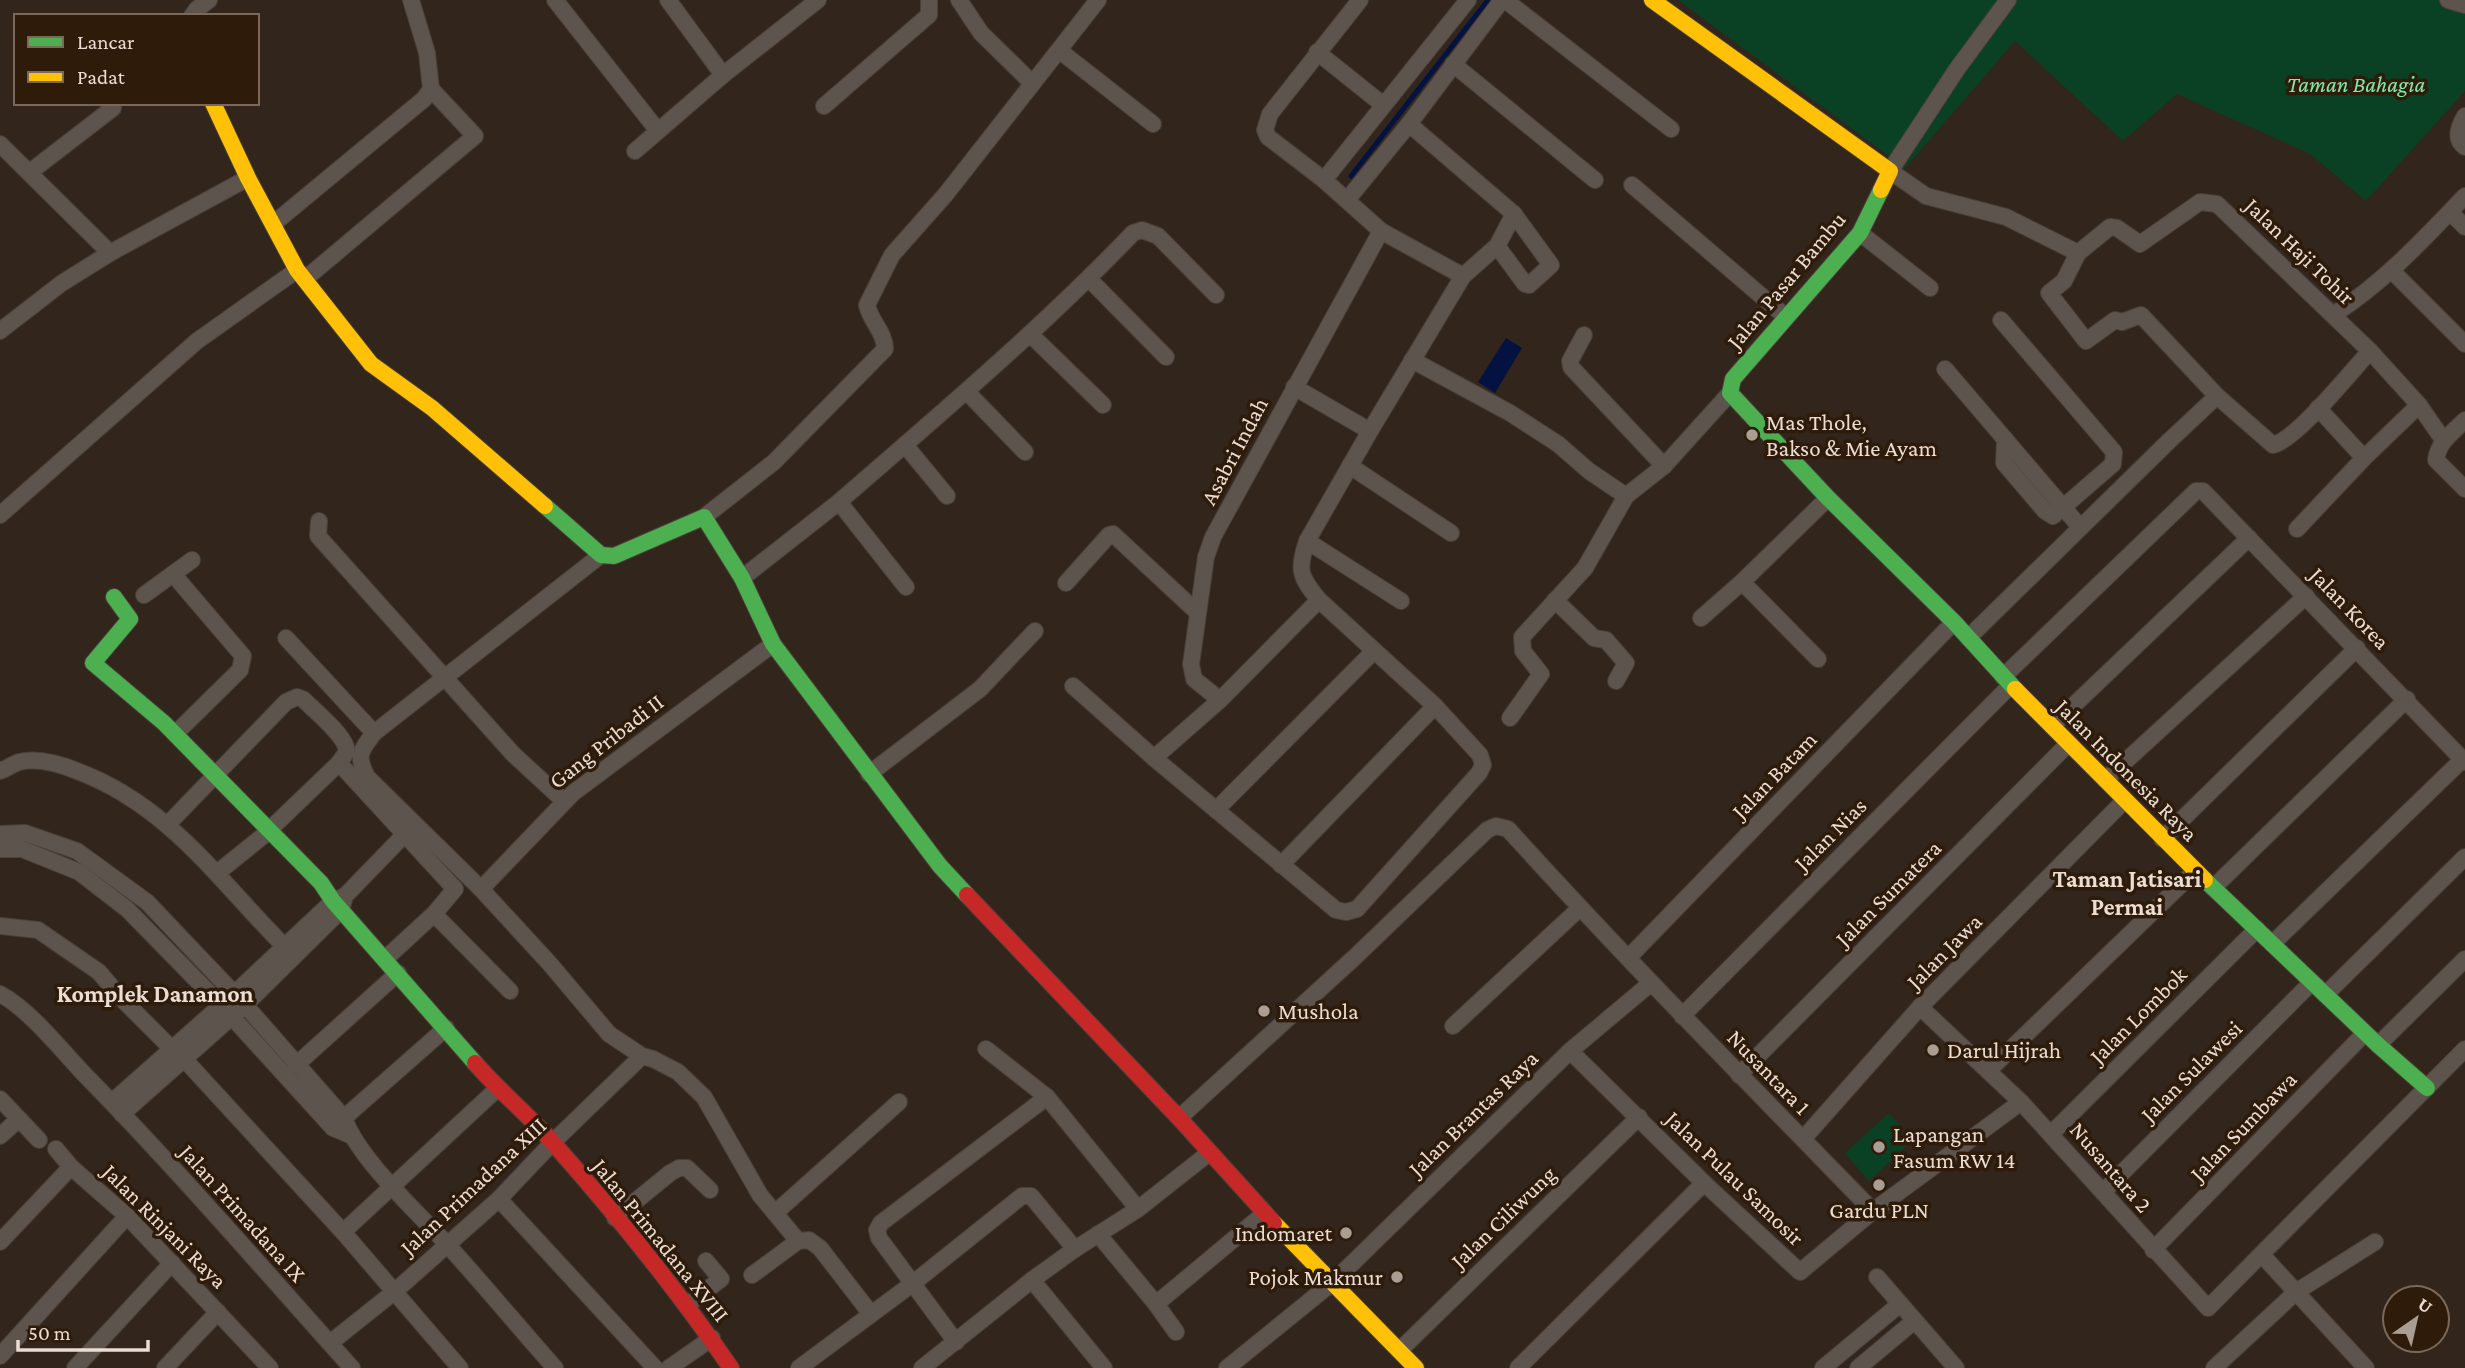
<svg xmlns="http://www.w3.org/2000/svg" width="2465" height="1368" font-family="'Crimson Pro',serif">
<rect width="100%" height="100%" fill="#31251c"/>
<g fill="#0a4125">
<polygon points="1678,0 2465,0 2465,91 2366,201 2310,154 2177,94 2123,141 2015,41 1905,168"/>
<polygon points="1889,1113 1913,1140 1869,1181 1845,1153"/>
</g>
<polygon fill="#041241" points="1506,338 1522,348 1495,393 1478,382"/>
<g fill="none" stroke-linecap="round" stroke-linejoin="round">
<polyline stroke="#041241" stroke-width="5" points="1351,176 1488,0"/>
<g stroke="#4a4039" stroke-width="18">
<g id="street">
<polyline points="555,0 658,131"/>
<polyline points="668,0 723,75"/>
<polyline points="959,0 981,33 1032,83"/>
<polyline points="1360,0 1270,114 1265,130 1268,137 1324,180 1381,231 1463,276"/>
<polyline points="1505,0 1671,129"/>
<polyline points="2008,0 1957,69 1890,171 1926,196 2006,217 2078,253 2110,227 2117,228 2140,244 2200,202 2217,204 2370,351 2419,405 2444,441"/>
<polyline points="2448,0 2465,5"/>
<polyline points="192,16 197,9 209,0"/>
<polyline points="1060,51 1153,124"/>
<polyline points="1317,52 1382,104"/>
<polyline points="1453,64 1595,180"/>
<polyline points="824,106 929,15 929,0"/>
<path d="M2465 116C2459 126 2454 139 2465 147"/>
<polyline points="0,144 110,253"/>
<polyline points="635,151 723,75 818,0"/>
<polyline points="30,172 113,108"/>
<polyline points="1324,180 1468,0"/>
<polyline points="1632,185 1786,317"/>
<polyline points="1347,200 1409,124 1502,0"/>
<polyline points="2450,212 2465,227"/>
<polyline points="273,224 424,99 431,89 427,53 411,0"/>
<polyline points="1860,233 1930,288"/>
<polyline points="1497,246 1525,284 1529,285 1551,265 1514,214"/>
<polyline points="2078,253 2064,281 2049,293 2086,341 2115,320 2122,322 2141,315 2217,396"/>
<polyline points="2392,271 2465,344"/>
<polyline points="305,279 475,136 431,89"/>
<polyline points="1089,279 1166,357"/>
<path d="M2333 315C2384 282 2424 239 2465 196"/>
<polyline points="2001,320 2114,452 2113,464 2053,516 2045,511 2004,463 2005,439"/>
<polyline points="0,331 62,283 110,253 248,178"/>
<polyline points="1030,334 1103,405"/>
<polyline points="1584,335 1570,361 1571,367 1664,466"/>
<polyline points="1412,360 1510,413 1558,444 1589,471 1626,496"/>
<polyline points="1945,369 2080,527"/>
<polyline points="1294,387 1370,431"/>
<polyline points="967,392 1025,452"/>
<polyline points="2318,408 2364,458"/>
<path d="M2465 420C2453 432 2438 442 2436 460L2465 489"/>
<polyline points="905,445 947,496"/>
<polyline points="1350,466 1451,533"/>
<polyline points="0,515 197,341 297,270"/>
<path d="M704 517 774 462 885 349C885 332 870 321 867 305L892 255 946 194 1098 0"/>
<polyline points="319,521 318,536 513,754 564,801"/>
<polyline points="2297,529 2364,458 2419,405"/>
<polyline points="1307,541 1401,601"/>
<path d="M601 555 374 733C360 752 356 755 367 777L481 889 550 964 609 1034 642 1056 653 1059 678 1072 704 1097 760 1195 798 1241"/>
<polyline points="173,574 243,656 240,670 175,734"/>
<polyline points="742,578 839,502"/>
<polyline points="1742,582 1818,659"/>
<polyline points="1066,583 1109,535 1113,534 1198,613"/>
<path d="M906 587 839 502C940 414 1041 329 1133 233L1142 230 1158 236 1216 295"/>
<polyline points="144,595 192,560"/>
<polygon points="1319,600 1435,706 1480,755 1483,765 1479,773 1357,909 1346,912 1336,910 1154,758 1220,700"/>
<path d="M1319 600C1300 577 1297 570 1307 541L1370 431 1463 276 1497 246 1514 214 1409 124"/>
<polyline points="1555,600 1594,638 1606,640 1626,663 1616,681"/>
<polyline points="1701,618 1742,582 1828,498"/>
<polyline points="286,638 374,733"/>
<path d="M1968 638 2169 441 2217 396 2273 445C2296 440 2351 372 2370 351"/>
<polyline points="2003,677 2196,491 2203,491 2465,762"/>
<polyline points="1073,686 1154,758"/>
<polyline points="1220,700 1194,679 1191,664 1206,557 1213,537 1381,231"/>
<polyline points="1510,718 1541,674 1523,651 1522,637 1585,568 1626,496 1664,466 1730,393"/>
<polyline points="2052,726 2249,538"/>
<path d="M0 771C6 769 13 764 19 762 37 758 60 764 77 771 172 806 224 888 294 956"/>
<polyline points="869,774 980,689 1035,631"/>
<polyline points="2105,780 2306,596"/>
<polyline points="1216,810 1374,651"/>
<path d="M168 824 286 702 297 697 303 699C314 710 342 733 346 747 348 753 342 758 339 763L455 889 434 914 385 959"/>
<path d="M0 834 25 833 77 851 147 902 245 1005 344 1118C358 1158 415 1210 445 1242 482 1283 518 1326 555 1368"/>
<polyline points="2162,839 2357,648"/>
<polyline points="0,849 22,849 79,872 127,909 221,1005 333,1128 350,1135"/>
<polyline points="1281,865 1435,706"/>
<polyline points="217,873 263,836 339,763"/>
<polyline points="2213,888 2407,699"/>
<polyline points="481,889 573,793 773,644"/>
<polyline points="434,914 510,991"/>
<polyline points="0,926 38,930 99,972 120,997 172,1049"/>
<polyline points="2272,944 2462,760"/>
<polyline points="1628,958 1954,622"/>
<path d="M0 994C29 1009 62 1051 85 1075 177 1169 264 1270 352 1368"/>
<polyline points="2325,995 2465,857"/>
<polyline points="1920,1007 2021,1102 2208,1308 2465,1049"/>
<polyline points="1682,1016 2011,685"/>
<polyline points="1453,1026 1580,908"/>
<polyline points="2378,1045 2465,959"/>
<polyline points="986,1049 1047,1097 1138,1209"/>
<polyline points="1570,1051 1704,1183 1800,1272 1873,1211 2021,1102"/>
<polyline points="185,1060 343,1232 460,1368"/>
<polyline points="296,1065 398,973"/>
<polyline points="1988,1071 2195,871"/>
<polyline points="1739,1075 2069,743"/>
<polyline points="0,1099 39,1140"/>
<polyline points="112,1102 234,994 333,901 345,896 404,835"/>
<polyline points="122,1114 245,1005 341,910 344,900"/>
<path d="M1179 1118 1356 956 1487 830 1496 826 1508 829C1626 959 1750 1085 1873 1211"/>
<polyline points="337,1124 446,1028"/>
<polyline points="2051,1134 2257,929"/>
<polyline points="0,1136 19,1119"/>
<polyline points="1803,1139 1920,1007 2124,801"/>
<polyline points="56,1149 71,1167 127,1216 270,1368"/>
<polyline points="2103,1192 2312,982"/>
<polyline points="499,1199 655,1368"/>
<polyline points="775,1213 899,1102"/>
<polyline points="615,1218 670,1173 679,1168 687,1168 710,1190"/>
<polyline points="343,1232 497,1089"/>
<polyline points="1098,1234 1156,1304 1176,1332"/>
<polyline points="0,1242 71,1167"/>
<polyline points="2153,1250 2365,1033"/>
<polyline points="2262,1255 2366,1368"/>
<polyline points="752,1275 798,1241 809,1240 820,1248 871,1314"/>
<polyline points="1877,1277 1956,1368"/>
<polyline points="1032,1280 1104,1368"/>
<polyline points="1156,1304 1265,1213"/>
<polyline points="687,1305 721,1279 706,1261"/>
<polyline points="956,1342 879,1238 877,1230 881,1223 1047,1097"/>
<polyline points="330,1343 394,1292 499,1199 553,1142 642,1056"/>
<polyline points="1399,1351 1639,1117"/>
<polyline points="0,1356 127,1216"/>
<polyline points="75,1368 172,1263"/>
<polyline points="165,1368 218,1312"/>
<polyline points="669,1368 712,1338"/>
<polyline points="799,1368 912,1284 1022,1196 1031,1196 1075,1249"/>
<polyline points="922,1368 1032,1280 1075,1249 1138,1209 1209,1153"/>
<polyline points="1227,1368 1333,1282 1570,1051 1651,983"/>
<polyline points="1518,1368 1704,1183"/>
<polyline points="1823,1368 1900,1304"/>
<polyline points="1858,1368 1913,1322"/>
<polyline points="2214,1368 2296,1292 2375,1242"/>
</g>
</g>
<g stroke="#4a4039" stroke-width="18">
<g id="fast">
<polyline points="1881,190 1860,233 1733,379 1730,393 1828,498 1954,622 2015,689"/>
<polyline points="545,506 601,555 614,556 704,517 742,578 773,644 940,866 967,895"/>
<polyline points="114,597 130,619 93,663 164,723 321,883 333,901 475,1063"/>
<polyline points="2205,880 2378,1045 2427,1088"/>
</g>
</g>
<g stroke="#4a4039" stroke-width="18">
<g id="slow">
<polyline points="1652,0 1890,171 1881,190"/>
<polyline points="213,103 248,178 297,270 371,364 432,408 545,506"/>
<polyline points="2015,689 2205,880"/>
<polyline points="1274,1223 1416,1368"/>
</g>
</g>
<g stroke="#4a4039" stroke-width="18">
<g id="jam">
<polyline points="967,895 1179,1118 1274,1223"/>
<path d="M475 1063C500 1092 529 1115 554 1144 617 1215 677 1290 731 1368"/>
</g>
</g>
<use href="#street" stroke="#5d544d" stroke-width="16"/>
<use href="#fast" stroke="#4caf50" stroke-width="16"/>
<use href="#slow" stroke="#ffc107" stroke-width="16"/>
<use href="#jam" stroke="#c62828" stroke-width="16"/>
</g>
<g fill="#aa9d93" stroke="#2e1b0a" stroke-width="2.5">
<circle cx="1752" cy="435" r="7"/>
<circle cx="1264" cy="1011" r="7"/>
<circle cx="1933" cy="1050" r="7"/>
<circle cx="1879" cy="1147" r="7"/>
<circle cx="1879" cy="1185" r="7"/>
<circle cx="1346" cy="1233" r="7"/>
<circle cx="1397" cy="1277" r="7"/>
</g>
<g text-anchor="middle" stroke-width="7" stroke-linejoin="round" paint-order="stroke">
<g font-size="23" font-style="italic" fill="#80e9aa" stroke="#2e1b0a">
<text x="2356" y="92">Taman Bahagia</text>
</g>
<g font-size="23" fill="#ebddd3" stroke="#2e1b0a">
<text transform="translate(2300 251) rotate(44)" y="8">Jalan Haji Tohir</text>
<text transform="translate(1786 280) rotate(-50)" y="8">Jalan Pasar Bambu</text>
<text transform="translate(1234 451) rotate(-62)" y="8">Asabri Indah</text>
<text transform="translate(2350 608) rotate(46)" y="8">Jalan Korea</text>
<text transform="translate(606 741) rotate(-38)" y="8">Gang Pribadi II</text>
<text transform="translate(2127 770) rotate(45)" y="8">Jalan Indonesia Raya</text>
<text transform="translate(1774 775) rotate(-46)" y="8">Jalan Batam</text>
<text transform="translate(1830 834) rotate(-45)" y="8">Jalan Nias</text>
<text transform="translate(1888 893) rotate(-45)" y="8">Jalan Sumatera</text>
<text transform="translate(1944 951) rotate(-45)" y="8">Jalan Jawa</text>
<text transform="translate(2138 1015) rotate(-45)" y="8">Jalan Lombok</text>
<text transform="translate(2191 1071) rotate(-45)" y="8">Jalan Sulawesi</text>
<text transform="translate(1769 1072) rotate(46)" y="8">Nusantara 1</text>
<text transform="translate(1473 1113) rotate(-44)" y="8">Jalan Brantas Raya</text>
<text transform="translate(2243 1126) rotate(-46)" y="8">Jalan Sumbawa</text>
<text transform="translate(2111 1167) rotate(49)" y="8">Nusantara 2</text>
<text transform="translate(1735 1178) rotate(44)" y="8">Jalan Pulau Samosir</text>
<text transform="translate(473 1186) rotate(-43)" y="8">Jalan Primadana XIII</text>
<text transform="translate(243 1213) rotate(48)" y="8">Jalan Primadana IX</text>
<text transform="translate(1503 1217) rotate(-44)" y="8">Jalan Ciliwung</text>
<text transform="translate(165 1226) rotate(45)" y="8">Jalan Rinjani Raya</text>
<text transform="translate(661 1240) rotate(51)" y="8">Jalan Primadana XVIII</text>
</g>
<g font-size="23" fill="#ebddd3" stroke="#2e1b0a" text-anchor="start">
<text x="1766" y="430">Mas Thole,<tspan x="1766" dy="26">Bakso &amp; Mie Ayam</tspan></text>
<text x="1278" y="1019">Mushola</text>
<text x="1947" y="1058">Darul Hijrah</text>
<text x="1893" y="1142">Lapangan<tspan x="1893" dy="26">Fasum RW 14</tspan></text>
<text x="1879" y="1218" text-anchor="middle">Gardu PLN</text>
<text x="1332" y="1241" text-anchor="end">Indomaret</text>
<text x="1383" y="1285" text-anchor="end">Pojok Makmur</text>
</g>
<g font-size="24" font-weight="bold" fill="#ebddd3" stroke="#2e1b0a">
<text x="2127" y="887">Taman Jatisari<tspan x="2127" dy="28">Permai</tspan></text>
<text x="155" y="1002">Komplek Danamon</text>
</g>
</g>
<rect x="14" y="14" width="245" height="91" fill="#2e1b0a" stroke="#7a695a" stroke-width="2"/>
<rect x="28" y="37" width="35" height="10" fill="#4caf50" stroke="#7a695a" stroke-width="2"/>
<text x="77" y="49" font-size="21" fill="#ebddd3">Lancar</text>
<rect x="28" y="72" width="35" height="10" fill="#ffc107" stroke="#7a695a" stroke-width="2"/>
<text x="77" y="84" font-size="21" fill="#ebddd3">Padat</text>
<g transform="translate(2416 1319) rotate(34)"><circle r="33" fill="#2e1b0a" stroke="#7a695a" stroke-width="2"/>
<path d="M0-5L12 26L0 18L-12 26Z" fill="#aa9d93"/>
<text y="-10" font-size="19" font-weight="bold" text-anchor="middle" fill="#ebddd3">U</text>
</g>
<path d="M18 1340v10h130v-10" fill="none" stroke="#ebddd3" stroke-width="3.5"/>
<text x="28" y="1340" font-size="21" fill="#ebddd3" stroke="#2e1b0a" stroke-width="5" paint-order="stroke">50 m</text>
</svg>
